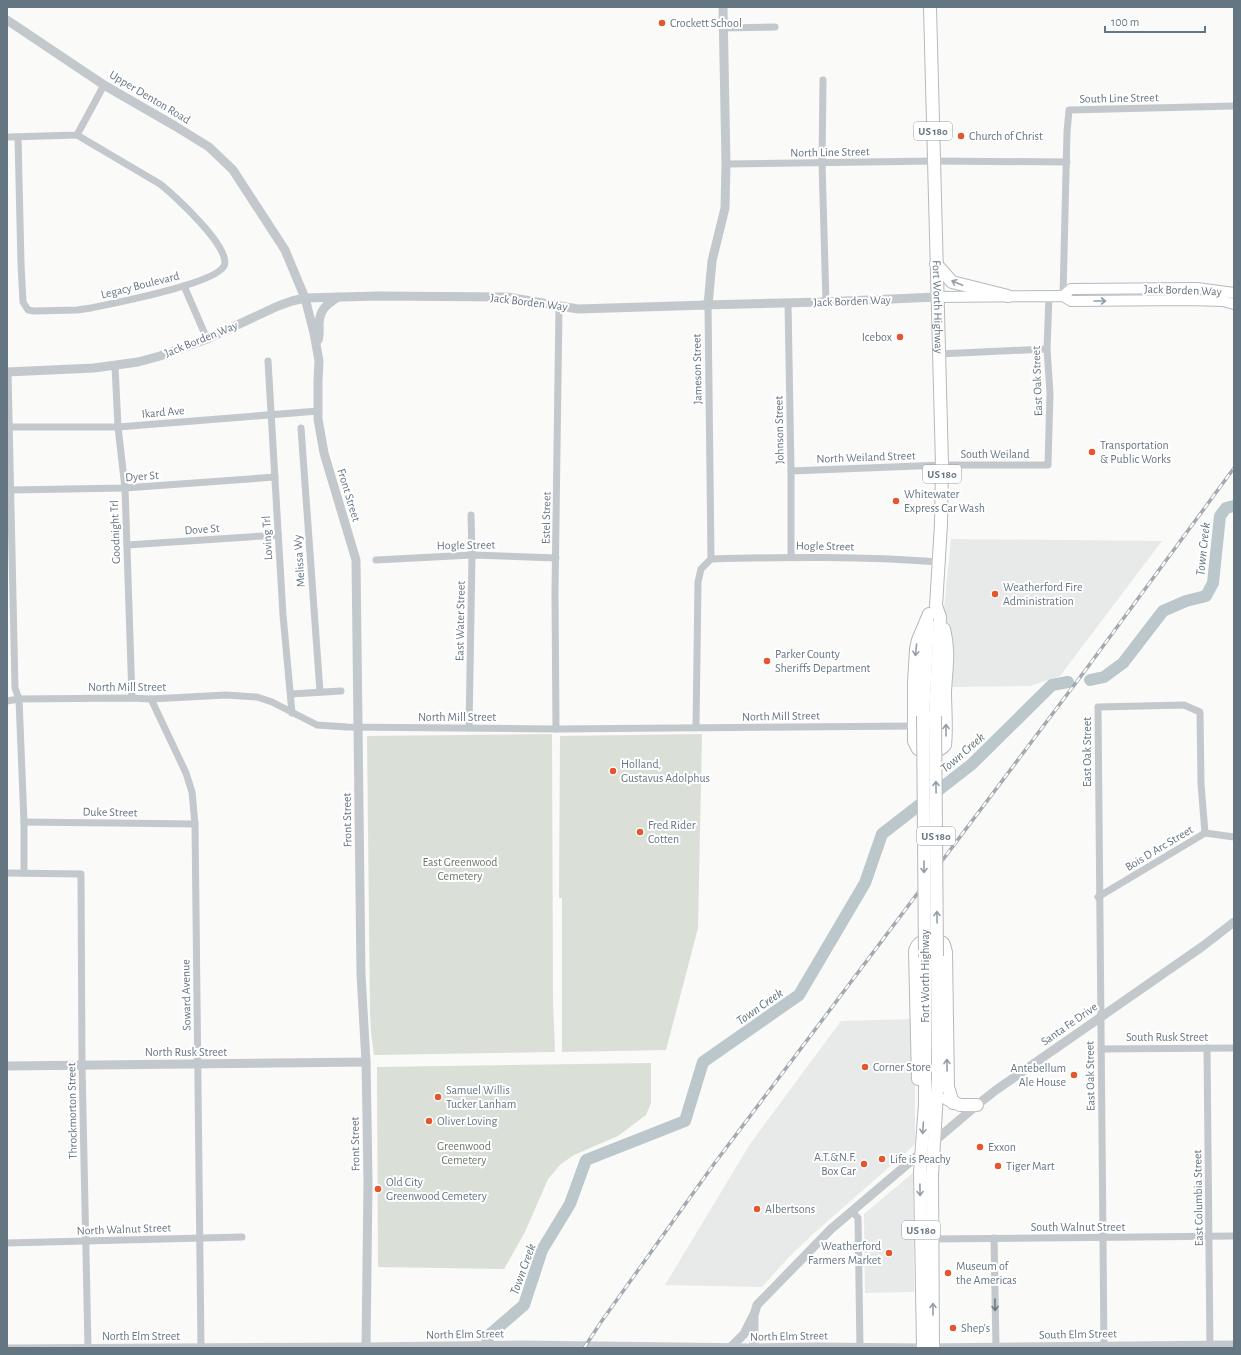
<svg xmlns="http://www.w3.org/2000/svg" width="1241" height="1355" font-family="'Alegreya Sans',sans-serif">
<rect width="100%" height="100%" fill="#fafaf8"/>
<g fill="#e8e9e9">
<polygon points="951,539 1162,541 1060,676 1030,686 949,687 943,618"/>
<polygon points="915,1019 915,1140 914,1145 911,1148 813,1234 789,1257 762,1287 665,1285 750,1144 841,1021"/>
<polygon points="913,1173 914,1292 865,1293 864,1214"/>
</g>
<g fill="#dadfd7">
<polygon points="552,734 553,1002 555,1052 374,1055 371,1032 370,1013 367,736"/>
<polygon points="702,734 698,928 666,1050 562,1052 562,898 559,898 560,736"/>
<polygon points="651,1063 651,1103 646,1115 618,1136 574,1155 561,1164 548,1179 525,1232 504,1269 378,1267 377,1067"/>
</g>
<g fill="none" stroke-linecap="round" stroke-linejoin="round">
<g stroke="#bbc7cb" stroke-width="12">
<polyline points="1090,680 1104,677 1123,663 1163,611 1186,601 1206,596 1213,583 1220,516 1226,508 1234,506"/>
<polyline points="487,1348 488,1336 524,1305 542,1250 570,1204 586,1160 685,1121 703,1062 799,995 865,883 882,834 972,764 1052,685 1068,682"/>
</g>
<g stroke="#b3babf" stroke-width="12">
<g id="secondary">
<polyline points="1063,296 1071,289 1197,288 1234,293"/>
<polyline points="937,297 1063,296 1071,301 1189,300 1223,301 1234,304"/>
</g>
</g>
<g stroke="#b5babe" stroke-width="14">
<g id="primary">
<path id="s1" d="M930 7 942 465 941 524 936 606 940 617 935 716"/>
<polyline points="936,264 952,282 1008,296"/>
<path d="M929 614 918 640 916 649 914 683V741L918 749C927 752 939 753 945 745 947 728 945 709 945 692 946 669 950 652 944 629"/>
<polyline points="923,716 928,623"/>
<path d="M918 1079 915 951C916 947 917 945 920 943 925 940 939 940 943 943 945 946 945 949 946 952L948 1087 953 1103"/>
<polyline points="947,1099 960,1105 977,1105"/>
<polyline points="923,1348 920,1172 925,1104 925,957"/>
<polyline points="933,1348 932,1175 938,1077 937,956"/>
</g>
</g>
<g stroke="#c3c8cc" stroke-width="7">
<polyline points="723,28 775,27"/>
<polyline points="823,80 822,163 826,302"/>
<polyline points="9,137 77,135 104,85"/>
<path d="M18 137 21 264 23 302 28 310 34 311 77 310 91 308C114 303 215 284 224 266 233 249 173 194 160 184L77 135"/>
<polyline points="726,164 934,161 1067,162"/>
<polyline points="184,286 207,339"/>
<polyline points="1063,296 1067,132 1069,110 1234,106"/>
<polyline points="788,303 791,471 791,557"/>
<polyline points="938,354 1047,349"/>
<polyline points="268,361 283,615 292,713"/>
<polyline points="115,366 118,427 125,488 132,698"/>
<polyline points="8,372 15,688 19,699 24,822 24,873"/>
<polyline points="10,427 118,427 318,411"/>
<polyline points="301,428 320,692"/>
<polyline points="791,471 942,465 1048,465 1050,393 1047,349 1049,296"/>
<polyline points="11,490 125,488 275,477"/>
<polyline points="127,545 278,535"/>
<path d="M711 559C788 557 862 556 939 562"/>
<polyline points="376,560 472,555 556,558"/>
<polyline points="291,694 341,691"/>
<polyline points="151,699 186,773 192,792 195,824 201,1348"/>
<polyline points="7,701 19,699 132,698 151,699 226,695 257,697 272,702 317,725 347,727 556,729 914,726"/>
<polyline points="696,727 698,582 701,569 711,559 708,305"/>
<polyline points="469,728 472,555 471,515"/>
<polyline points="556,729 555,592 559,307"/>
<polyline points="24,822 195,824"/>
<polyline points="7,873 81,874 82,1065 88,1348"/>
<polyline points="1098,897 1205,833 1234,837"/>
<polyline points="1207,1048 1210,1348"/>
<polyline points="1101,1049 1234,1048"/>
<polyline points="852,1211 858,1218 860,1348"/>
<polyline points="994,1238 996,1348"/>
<polyline points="930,1239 1234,1236"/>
<polyline points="7,1243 242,1237"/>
<polyline points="7,1348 366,1346 522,1344 754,1347 817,1346 923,1347 1234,1344"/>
<polyline points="1104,1348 1098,707 1184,705 1200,712 1201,784 1205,833"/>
</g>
<g stroke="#c3c8cc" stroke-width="9">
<polyline points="7,20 104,85 175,126 209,147 233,170 285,250 305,298 314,333 319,361 318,381 318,419 324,453 356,560 361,974 366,1062 367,1116 368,1183 366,1348"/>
<polyline points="703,305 822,302 937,297"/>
<path d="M318 340C320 334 319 330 319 324 320 309 326 305 338 297"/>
<polyline points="7,372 94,368 138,362 160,356 207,339 278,306 292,301 305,298 378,296 507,297 578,309 708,305 712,261 725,208 726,164 723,7"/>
<polyline points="7,1066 366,1062"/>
<polyline points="731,1347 744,1334 753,1316"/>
<polyline points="754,1348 754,1315 757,1305 831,1229 977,1105 996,1090 1203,946 1234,922"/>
</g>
<use href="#secondary" stroke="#fff" stroke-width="10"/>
<use href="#primary" stroke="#fff" stroke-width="12"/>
<g stroke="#a2aab0" stroke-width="3.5">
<polyline id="rail" points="584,1348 601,1322 714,1164 1087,668 1234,468"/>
</g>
<use href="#rail" stroke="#fff" stroke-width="2" stroke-dasharray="6" stroke-linecap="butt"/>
<g stroke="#b5babe" stroke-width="14" stroke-linecap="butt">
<g id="primary-bridge">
<polyline points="923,716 925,957"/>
<polyline points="935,716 937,956"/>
</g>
</g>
<use href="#primary-bridge" stroke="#fff" stroke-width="12"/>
</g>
<defs><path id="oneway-shaft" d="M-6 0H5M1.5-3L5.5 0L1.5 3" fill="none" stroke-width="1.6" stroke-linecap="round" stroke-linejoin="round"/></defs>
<g stroke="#939fa8">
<use href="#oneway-shaft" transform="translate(957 283) rotate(-157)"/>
<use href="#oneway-shaft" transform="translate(1100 301)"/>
<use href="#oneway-shaft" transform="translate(916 650) rotate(96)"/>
<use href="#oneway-shaft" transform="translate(946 730) rotate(-90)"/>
<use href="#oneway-shaft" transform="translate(936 787) rotate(-91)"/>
<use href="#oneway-shaft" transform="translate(924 867) rotate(90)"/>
<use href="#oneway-shaft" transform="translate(937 917) rotate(-91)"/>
<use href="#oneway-shaft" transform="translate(947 1065) rotate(-91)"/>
<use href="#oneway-shaft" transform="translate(923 1128) rotate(94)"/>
<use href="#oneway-shaft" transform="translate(920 1190) rotate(89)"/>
<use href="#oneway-shaft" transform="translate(933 1309) rotate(-90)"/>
</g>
<use stroke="#6a7a87" href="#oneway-shaft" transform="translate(995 1305) rotate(89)"/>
<g fill="#e4572e" stroke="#fff" stroke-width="1.5">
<circle cx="662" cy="23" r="4"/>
<circle cx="961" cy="136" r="4"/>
<circle cx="900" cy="337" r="4"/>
<circle cx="1092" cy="452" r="4"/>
<circle cx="896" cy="501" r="4"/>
<circle cx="995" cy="594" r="4"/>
<circle cx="767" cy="661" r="4"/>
<circle cx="613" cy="771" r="4"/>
<circle cx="640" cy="832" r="4"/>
<circle cx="865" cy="1067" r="4"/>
<circle cx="1074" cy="1075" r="4"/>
<circle cx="438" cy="1097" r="4"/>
<circle cx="429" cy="1121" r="4"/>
<circle cx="980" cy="1147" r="4"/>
<circle cx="882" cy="1159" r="4"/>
<circle cx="864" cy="1164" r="4"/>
<circle cx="998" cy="1166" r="4"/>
<circle cx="378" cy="1189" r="4"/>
<circle cx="757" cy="1209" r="4"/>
<circle cx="889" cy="1253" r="4"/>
<circle cx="948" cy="1273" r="4"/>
<circle cx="953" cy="1328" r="4"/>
</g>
<g text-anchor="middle" stroke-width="4" stroke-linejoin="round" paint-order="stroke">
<g fill="#fff" stroke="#939fa8" stroke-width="1">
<rect x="914" y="122" width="38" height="18" rx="3"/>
<rect x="923" y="465" width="38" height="18" rx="3"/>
<rect x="917" y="827" width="38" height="18" rx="3"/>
<rect x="902" y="1221" width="38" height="18" rx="3"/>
</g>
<g font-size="11" font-weight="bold" fill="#657683">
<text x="933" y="135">US 180</text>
<text x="942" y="478">US 180</text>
<text x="936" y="840">US 180</text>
<text x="921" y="1234">US 180</text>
</g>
<g font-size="12" fill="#657683" stroke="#fff" text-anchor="start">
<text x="670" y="27">Crockett School</text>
<text x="969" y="140">Church of Christ</text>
<text x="892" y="341" text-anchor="end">Icebox</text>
<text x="1100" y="449">Transportation<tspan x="1100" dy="14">&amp; Public Works</tspan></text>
<text x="904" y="498">Whitewater<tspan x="904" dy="14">Express Car Wash</tspan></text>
<text x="1003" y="591">Weatherford Fire<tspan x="1003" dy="14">Administration</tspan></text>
<text x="775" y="658">Parker County<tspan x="775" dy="14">Sheriffs Department</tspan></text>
<text x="621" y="768">Holland,<tspan x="621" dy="14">Gustavus Adolphus</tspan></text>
<text x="648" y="829">Fred Rider<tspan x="648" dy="14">Cotten</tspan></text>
<text x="873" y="1071">Corner Store</text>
<text x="1066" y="1072" text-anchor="end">Antebellum<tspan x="1066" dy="14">Ale House</tspan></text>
<text x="446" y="1094">Samuel Willis<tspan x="446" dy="14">Tucker Lanham</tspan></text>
<text x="437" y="1125">Oliver Loving</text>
<text x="988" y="1151">Exxon</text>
<text x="856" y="1161" text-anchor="end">A.T.&amp;N.F.<tspan x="856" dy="14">Box Car</tspan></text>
<text x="890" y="1163">Life is Peachy</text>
<text x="1006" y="1170">Tiger Mart</text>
<text x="386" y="1186">Old City<tspan x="386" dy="14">Greenwood Cemetery</tspan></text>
<text x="765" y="1213">Albertsons</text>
<text x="881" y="1250" text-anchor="end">Weatherford<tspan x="881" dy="14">Farmers Market</tspan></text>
<text x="956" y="1270">Museum of<tspan x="956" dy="14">the Americas</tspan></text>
<text x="961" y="1332">Shep's</text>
</g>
<g font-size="12" fill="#657683" stroke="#fff">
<text transform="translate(150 97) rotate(31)" y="4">Upper Denton Road</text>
<text transform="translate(1119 98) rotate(-1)" y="4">South Line Street</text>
<text transform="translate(830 152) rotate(-1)" y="4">North Line Street</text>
<text transform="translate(140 285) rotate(-14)" y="4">Legacy Boulevard</text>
<text transform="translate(1183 290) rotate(2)" y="4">Jack Borden Way</text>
<text transform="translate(852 301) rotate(-2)" y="4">Jack Borden Way</text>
<text transform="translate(529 302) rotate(7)" y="4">Jack Borden Way</text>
<text dy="4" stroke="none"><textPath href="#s1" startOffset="300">Fort Worth Highway</textPath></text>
<text transform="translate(201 339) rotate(-22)" y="4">Jack Borden Way</text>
<text transform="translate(697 369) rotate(-91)" y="4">Jameson Street</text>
<text transform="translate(1037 381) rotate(-92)" y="4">East Oak Street</text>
<text transform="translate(163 412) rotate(-5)" y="4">Ikard Ave</text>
<text transform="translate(779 430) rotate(-91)" y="4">Johnson Street</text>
<text x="995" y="458">South Weiland</text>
<text transform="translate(866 457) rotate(-2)" y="4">North Weiland Street</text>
<text transform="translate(142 476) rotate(-4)" y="4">Dyer St</text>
<text transform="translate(349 495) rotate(73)" y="4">Front Street</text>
<text transform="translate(546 518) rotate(-89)" y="4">Estel Street</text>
<text transform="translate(202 529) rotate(-4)" y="4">Dove St</text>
<text transform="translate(115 532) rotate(-92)" y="4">Goodnight Trl</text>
<text transform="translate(267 538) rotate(-93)" y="4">Loving Trl</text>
<text transform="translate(466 545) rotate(-1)" y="4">Hogle Street</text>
<text transform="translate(825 546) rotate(1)" y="4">Hogle Street</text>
<text transform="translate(299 561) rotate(-94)" y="4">Melissa Wy</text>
<text transform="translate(460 621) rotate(-89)" y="4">East Water Street</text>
<text x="127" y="691">North Mill Street</text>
<text transform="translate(781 716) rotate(-1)" y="4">North Mill Street</text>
<text x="457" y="721">North Mill Street</text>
<text transform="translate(1087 752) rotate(-90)" y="4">East Oak Street</text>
<text transform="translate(110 812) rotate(1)" y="4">Duke Street</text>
<text transform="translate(347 820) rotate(-91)" y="4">Front Street</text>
<text transform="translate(1159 848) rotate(-31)" y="4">Bois D Arc Street</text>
<text transform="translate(925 976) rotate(-90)" y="4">Fort Worth Highway</text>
<text transform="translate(186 995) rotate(-91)" y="4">Soward Avenue</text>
<text transform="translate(1069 1024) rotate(-35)" y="4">Santa Fe Drive</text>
<text x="1167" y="1041">South Rusk Street</text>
<text x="186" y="1056">North Rusk Street</text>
<text transform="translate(1090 1076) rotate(-91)" y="4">East Oak Street</text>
<text transform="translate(72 1111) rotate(-91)" y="4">Throckmorton Street</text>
<text transform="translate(355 1144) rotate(-91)" y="4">Front Street</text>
<text transform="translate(1198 1198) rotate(-91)" y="4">East Columbia Street</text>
<text x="1078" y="1231">South Walnut Street</text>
<text transform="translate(124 1229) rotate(-2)" y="4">North Walnut Street</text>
<text transform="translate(465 1334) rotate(-1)" y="4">North Elm Street</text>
<text transform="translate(1078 1334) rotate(-1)" y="4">South Elm Street</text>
<text x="141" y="1340">North Elm Street</text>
<text transform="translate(789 1336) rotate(-1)" y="4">North Elm Street</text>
</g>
<g font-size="12" fill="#687a64" stroke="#fff">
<text x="460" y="866">East Greenwood<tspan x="460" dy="14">Cemetery</tspan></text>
<text x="464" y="1150">Greenwood<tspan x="464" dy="14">Cemetery</tspan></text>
</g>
<g font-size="13" font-style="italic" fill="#60757c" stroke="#fff">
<text transform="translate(1202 549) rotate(-84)" y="5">Town Creek</text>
<text transform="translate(962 752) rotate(-41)" y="5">Town Creek</text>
<text transform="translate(759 1006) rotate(-35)" y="5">Town Creek</text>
<text transform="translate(522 1269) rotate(-70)" y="5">Town Creek</text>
</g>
</g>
<rect width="1241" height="1355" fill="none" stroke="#657683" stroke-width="16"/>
<path d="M1105 26v6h100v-6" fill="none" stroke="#657683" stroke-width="2"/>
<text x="1111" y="26" font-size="12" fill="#657683" stroke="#ffffff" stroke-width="3" paint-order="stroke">100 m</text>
</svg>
